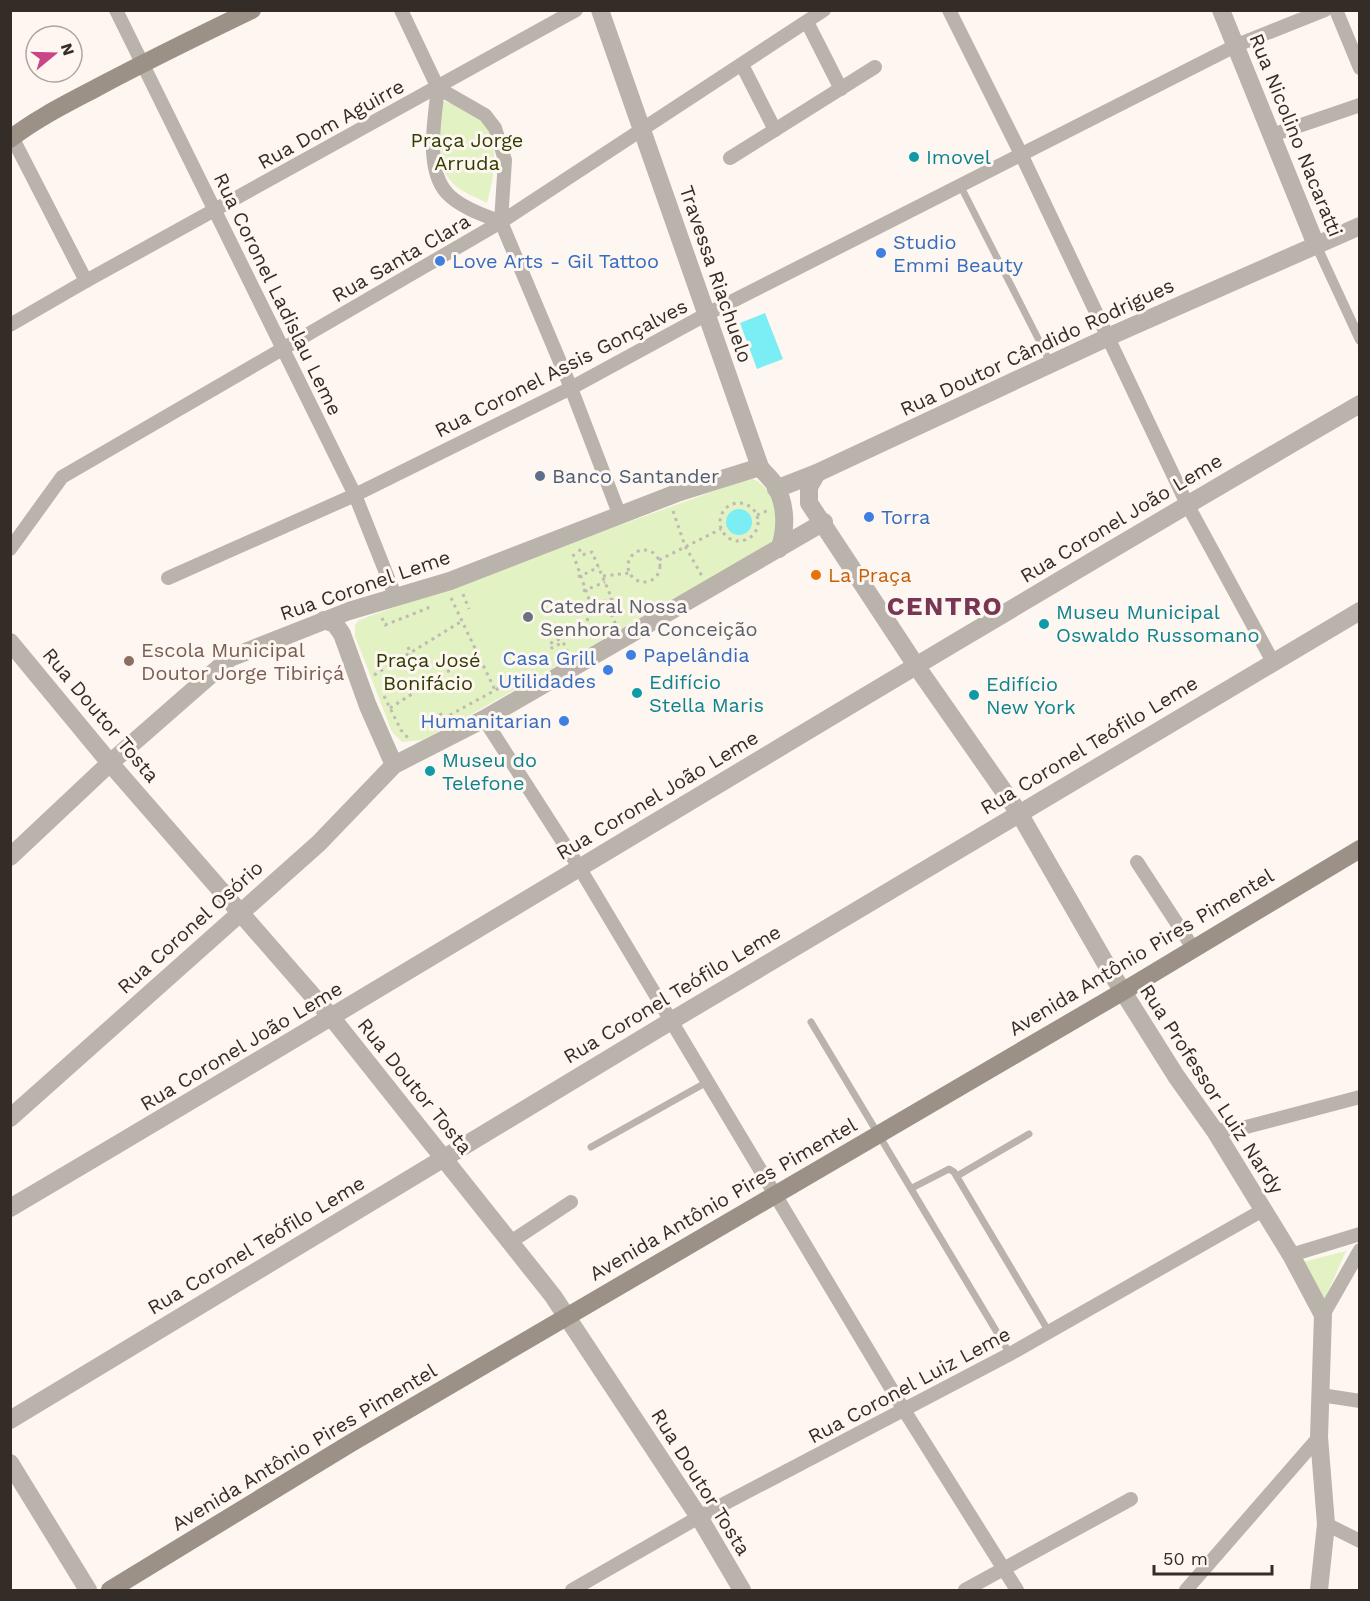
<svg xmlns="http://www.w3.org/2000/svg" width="1370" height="1601" font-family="'Work Sans',sans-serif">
<rect width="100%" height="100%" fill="#fef6f0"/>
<g fill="#e3f2c3">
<path d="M442 101C500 113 501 155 487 203 477 198 465 193 457 187 431 165 437 130 442 101Z"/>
<path d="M750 478C775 485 782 522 771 543L458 722 422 740 402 742 392 732 355 636V625L359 620Z"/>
<polygon points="1346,1251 1323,1303 1303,1262"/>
</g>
<g fill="#7bedf5">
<polygon points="765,313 783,359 757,369 740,323"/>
<circle cx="739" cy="522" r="13"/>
</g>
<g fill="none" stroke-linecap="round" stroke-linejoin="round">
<g stroke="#c1b9b3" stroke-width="3" stroke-dasharray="3 4.5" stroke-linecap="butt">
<circle cx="739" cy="522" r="19"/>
<polyline points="673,511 685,546 702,576"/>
<polyline points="757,515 769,510"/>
<polyline points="579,549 582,555 592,552 612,599 605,601 616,625"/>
<circle cx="644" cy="566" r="16"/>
<polyline points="659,560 721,529"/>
<polyline points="603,576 629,573"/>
<polyline points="578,577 599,567"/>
<polyline points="583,591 605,582"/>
<polyline points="463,594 469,609"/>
<polyline points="451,598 495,690"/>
<polyline points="382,618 385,625 428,608 427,604"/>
<polyline points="408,647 411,655"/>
<polyline points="568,652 563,642 552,648 549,644 586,626 591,605 572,551"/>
<polyline points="374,675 462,621"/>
<polyline points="424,681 428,690"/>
<polyline points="384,696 401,730 408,738"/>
<polyline points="390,708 477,653"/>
<polyline points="440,713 443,719"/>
<polyline points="430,726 519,677"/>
</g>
<g stroke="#b9b3ab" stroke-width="7">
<polyline points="960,185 1050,362"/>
<polyline points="811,1022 1010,1354"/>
<polyline points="591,1147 707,1082"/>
<polyline points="957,1176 1029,1134"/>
<polyline points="912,1188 949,1169 954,1172 1049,1332"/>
</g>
<polyline stroke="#b9b3ab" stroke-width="10" points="1316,245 1360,340"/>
<g stroke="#b9b3ab" stroke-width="14">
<polyline points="116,10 355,495 396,598"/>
<polyline points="401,10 438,88"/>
<polyline points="949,10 1021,154 1187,504 1273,662"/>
<polyline points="1336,10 1360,68"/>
<polyline points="807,22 841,89"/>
<polyline points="742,65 775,130"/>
<polyline points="1272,135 1360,105"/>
<polyline points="12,137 86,281"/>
<polyline points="730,158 875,67"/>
<path d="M501 222C484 215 465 209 451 197 423 174 435 118 438 88L485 115 495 128 505 160 501 222 571 388 620 516"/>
<polyline points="10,325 86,281 576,10"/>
<polyline points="10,549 62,477 501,222 824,10"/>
<polyline points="168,578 355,495 571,388 707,314 1237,45 1325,10"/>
<polyline points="484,719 579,867 904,1410 1017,1590"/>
<polyline points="1137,862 1193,948"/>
<polyline points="1215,1131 1246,1127 1360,1097"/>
<polyline points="509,1243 571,1202"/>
<polyline points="1291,1255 1360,1234"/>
<polyline points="1323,1315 1360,1250"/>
<polyline points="1321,1395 1360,1401"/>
<polyline points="1326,1524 1360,1541"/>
<polyline points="572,1590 699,1517 1010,1354 1263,1210"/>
<polyline points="965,1590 1131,1499"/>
<polyline points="1186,1590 1319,1437"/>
</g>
<g stroke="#b9b3ab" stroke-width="18">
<path d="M600 10 760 467C764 473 771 478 775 485 786 504 787 529 779 549"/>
<polyline points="1221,10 1316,245"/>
<polyline points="817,473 809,487 809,503 917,667 1019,813 1110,971 1176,1076 1215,1131 1291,1255 1323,1315 1319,1437 1326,1524 1319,1590"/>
<polyline points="776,489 817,473 1117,333 1360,226"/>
<polyline points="324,620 335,624 342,634 368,706 394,765"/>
<polyline points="10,642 110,763 332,1018 553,1296 699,1517 742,1590"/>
<polyline points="10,857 110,763 230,658 349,611 450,581 677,493 760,467"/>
<polyline points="10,1118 319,843 394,765 484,719 824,522"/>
<path d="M10 1208C461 942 907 667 1360 404"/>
<polyline points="10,1420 671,1021 1360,611"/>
<polyline points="10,1463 88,1590"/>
</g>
<g stroke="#9b9186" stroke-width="18">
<path d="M10 139C37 118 68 103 98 87 149 60 200 35 252 10"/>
<polyline points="110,1590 351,1443 1122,992 1360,849"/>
</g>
</g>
<g fill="#0f9aa8" stroke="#fef6f0" stroke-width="2">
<circle cx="914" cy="157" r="6"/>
<circle cx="1044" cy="624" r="6"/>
<circle cx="637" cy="693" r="6"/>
<circle cx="974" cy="695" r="6"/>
<circle cx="430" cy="771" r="6"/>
</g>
<g fill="#3f7fe0" stroke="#fef6f0" stroke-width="2">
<circle cx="881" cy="253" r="6"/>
<circle cx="440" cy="261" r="6"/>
<circle cx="869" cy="517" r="6"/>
<circle cx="631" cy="655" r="6"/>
<circle cx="608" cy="670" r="6"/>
<circle cx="564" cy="721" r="6"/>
</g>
<circle fill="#5c6f8a" stroke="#fef6f0" stroke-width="2" cx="540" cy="476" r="6"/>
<circle fill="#e8710a" stroke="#fef6f0" stroke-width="2" cx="816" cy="575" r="6"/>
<circle fill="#6b7280" stroke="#fef6f0" stroke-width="2" cx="528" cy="617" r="6"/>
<circle fill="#8d6e63" stroke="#fef6f0" stroke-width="2" cx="129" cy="661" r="6"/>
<g text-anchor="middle" stroke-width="6" stroke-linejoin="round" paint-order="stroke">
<g font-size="20" fill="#342d27" stroke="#fef6f0">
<text transform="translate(331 124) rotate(-29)" y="7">Rua Dom Aguirre</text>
<text transform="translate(1296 135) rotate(68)" y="7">Rua Nicolino Nacaratti</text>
<text transform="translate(401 258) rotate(-30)" y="7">Rua Santa Clara</text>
<text transform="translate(716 274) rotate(71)" y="7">Travessa Riachuelo</text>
<text transform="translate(278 294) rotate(64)" y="7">Rua Coronel Ladislau Leme</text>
<text transform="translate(1037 347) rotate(-25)" y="7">Rua Doutor Cândido Rodrigues</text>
<text transform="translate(561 368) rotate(-27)" y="7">Rua Coronel Assis Gonçalves</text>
<text transform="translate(1121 518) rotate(-31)" y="7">Rua Coronel João Leme</text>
<text transform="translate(365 585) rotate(-19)" y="7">Rua Coronel Leme</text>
<text transform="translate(101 715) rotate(50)" y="7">Rua Doutor Tosta</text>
<text transform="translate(1089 745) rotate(-31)" y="7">Rua Coronel Teófilo Leme</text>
<text transform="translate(657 795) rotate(-31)" y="7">Rua Coronel João Leme</text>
<text transform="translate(190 927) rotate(-42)" y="7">Rua Coronel Osório</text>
<text transform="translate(1141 952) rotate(-31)" y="7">Avenida Antônio Pires Pimentel</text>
<text transform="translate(672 994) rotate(-31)" y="7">Rua Coronel Teófilo Leme</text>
<text transform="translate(241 1046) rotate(-31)" y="7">Rua Coronel João Leme</text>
<text transform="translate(415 1086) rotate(51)" y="7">Rua Doutor Tosta</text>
<text transform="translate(1212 1089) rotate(57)" y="7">Rua Professor Luiz Nardy</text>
<text transform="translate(723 1199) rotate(-30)" y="7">Avenida Antônio Pires Pimentel</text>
<text transform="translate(256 1245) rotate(-31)" y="7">Rua Coronel Teófilo Leme</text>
<text transform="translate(909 1385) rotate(-28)" y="7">Rua Coronel Luiz Leme</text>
<text transform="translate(304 1447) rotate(-31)" y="7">Avenida Antônio Pires Pimentel</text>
<text transform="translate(701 1482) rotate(58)" y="7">Rua Doutor Tosta</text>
</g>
<g font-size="20" fill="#303d01" stroke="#fef6f0">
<text x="467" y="147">Praça Jorge<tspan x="467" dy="23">Arruda</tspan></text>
<text x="428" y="667">Praça José<tspan x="428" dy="23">Bonifácio</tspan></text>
</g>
<g font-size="20" fill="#0d838f" stroke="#fef6f0" text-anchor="start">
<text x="926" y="164">Imovel</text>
<text x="1056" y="619">Museu Municipal<tspan x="1056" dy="23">Oswaldo Russomano</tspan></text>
<text x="649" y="689">Edifício<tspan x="649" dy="23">Stella Maris</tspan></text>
<text x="986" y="691">Edifício<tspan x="986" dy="23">New York</tspan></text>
<text x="442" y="767">Museu do<tspan x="442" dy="23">Telefone</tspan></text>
</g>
<g font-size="20" fill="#366cbe" stroke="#fef6f0" text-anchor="start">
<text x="893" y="249">Studio<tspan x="893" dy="23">Emmi Beauty</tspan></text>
<text x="452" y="268">Love Arts - Gil Tattoo</text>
<text x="881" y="524">Torra</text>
<text x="643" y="662">Papelândia</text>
<text x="596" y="665" text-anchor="end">Casa Grill<tspan x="596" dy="23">Utilidades</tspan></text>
<text x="552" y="728" text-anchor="end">Humanitarian</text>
</g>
<g font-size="20" fill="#4e5e75" stroke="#fef6f0" text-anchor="start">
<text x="552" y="483">Banco Santander</text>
</g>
<g font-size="20" fill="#c56008" stroke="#fef6f0" text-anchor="start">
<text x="828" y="582">La Praça</text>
</g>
<g font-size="20" fill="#5b616d" stroke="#fef6f0" text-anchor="start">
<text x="540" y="613">Catedral Nossa<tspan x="540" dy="23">Senhora da Conceição</tspan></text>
</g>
<g font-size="20" fill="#785e54" stroke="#fef6f0" text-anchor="start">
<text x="141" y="657">Escola Municipal<tspan x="141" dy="23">Doutor Jorge Tibiriçá</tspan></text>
</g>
<g font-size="26" font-weight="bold" letter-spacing="1.5" fill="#793654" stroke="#fef6f0">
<text x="945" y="615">CENTRO</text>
</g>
</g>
<rect width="1370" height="1601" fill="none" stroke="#342d27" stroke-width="24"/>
<g transform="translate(54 54) rotate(71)"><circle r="28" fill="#fef6f0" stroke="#ada6a0" stroke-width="1.5"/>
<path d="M0-4.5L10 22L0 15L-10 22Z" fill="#cb4586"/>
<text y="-9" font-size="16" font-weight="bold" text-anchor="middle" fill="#342d27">N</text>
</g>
<path d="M1154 1565v9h118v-9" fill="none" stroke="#342d27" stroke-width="3"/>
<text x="1163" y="1565" font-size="18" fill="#342d27" stroke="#fef6f0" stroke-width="4.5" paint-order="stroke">50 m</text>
</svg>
